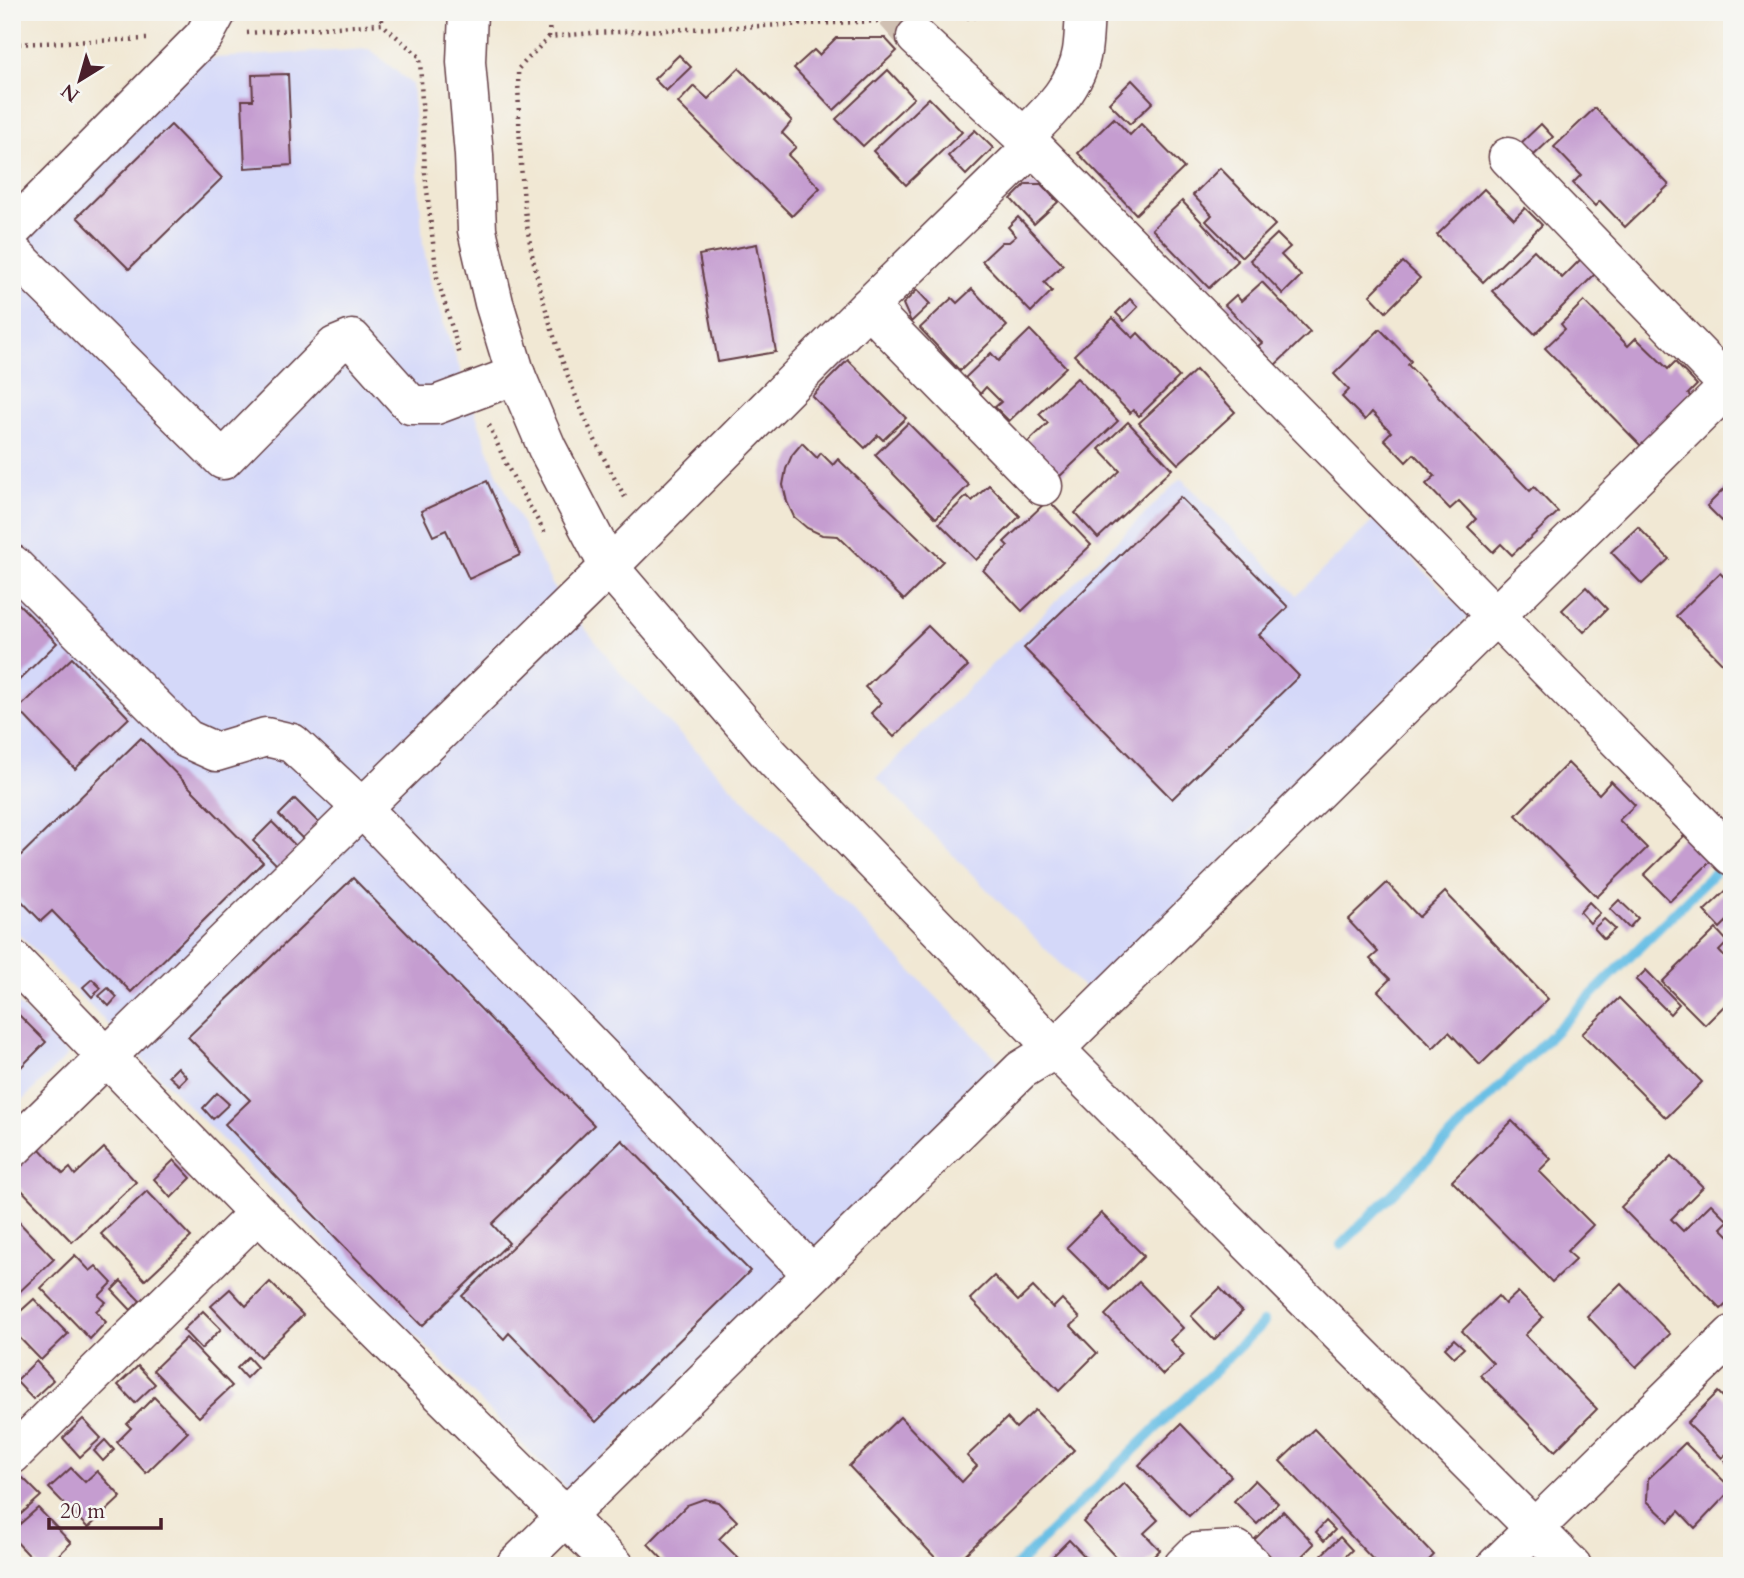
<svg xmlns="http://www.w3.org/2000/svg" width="1744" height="1578" font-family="Cardo,serif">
<rect width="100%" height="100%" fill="#f6f6f2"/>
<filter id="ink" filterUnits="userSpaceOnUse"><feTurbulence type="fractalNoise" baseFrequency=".0143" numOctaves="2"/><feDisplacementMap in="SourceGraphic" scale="14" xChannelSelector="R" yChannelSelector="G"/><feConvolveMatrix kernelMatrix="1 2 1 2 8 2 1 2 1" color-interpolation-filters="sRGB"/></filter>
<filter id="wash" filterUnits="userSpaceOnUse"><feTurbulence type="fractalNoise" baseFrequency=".00686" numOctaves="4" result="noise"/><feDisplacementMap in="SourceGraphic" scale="28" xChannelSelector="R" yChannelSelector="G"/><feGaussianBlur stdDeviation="1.57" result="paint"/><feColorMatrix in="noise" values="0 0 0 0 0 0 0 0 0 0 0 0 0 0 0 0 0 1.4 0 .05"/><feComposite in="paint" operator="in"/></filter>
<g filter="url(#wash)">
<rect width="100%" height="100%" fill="#f1e8d4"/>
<g fill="#d4d8f9">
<polygon points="369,49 412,84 423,244 432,290 496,471 556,592 624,677 1004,1066 569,1491 12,927 12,247 198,59"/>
<polygon points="1181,478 1297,595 1374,520 1469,616 1088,992 877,778"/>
<polygon points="12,998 68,1055 12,1111"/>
</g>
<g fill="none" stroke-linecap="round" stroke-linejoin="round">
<g stroke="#69bfe5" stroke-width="10">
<polyline points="1341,1245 1714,873"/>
<polyline points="1016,1566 1264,1322"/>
</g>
</g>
<g id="blocks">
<g fill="#c59dd0">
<polygon points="836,38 885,38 897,51 834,110 794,68 814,50 819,55"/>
<polygon points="679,55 691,67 666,91 654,79"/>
<polygon points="739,68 792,121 782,133 796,147 788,155 820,188 792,216 678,103 694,86 708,99"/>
<polygon points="888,70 914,98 863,146 836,119"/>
<polygon points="288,74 292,165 245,168 242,100 253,100 252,75"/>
<polygon points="1132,80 1153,102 1130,124 1109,103"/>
<polygon points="929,98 962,132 906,185 873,151"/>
<polygon points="1595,108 1669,185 1625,227 1600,201 1595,206 1573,183 1581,175 1554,147"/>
<polygon points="1114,118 1130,135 1141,124 1184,168 1136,214 1078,153"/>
<polygon points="1541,124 1553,137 1533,156 1521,143"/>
<polygon points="171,125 222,178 129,269 77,217"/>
<polygon points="975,130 993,148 966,175 948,156"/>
<polygon points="1220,168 1275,225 1242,257 1206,221 1212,215 1193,195"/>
<polygon points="1026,184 1041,184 1058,202 1034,224 1011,199"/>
<polygon points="1484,189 1514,219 1525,208 1542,225 1483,282 1437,235"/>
<polygon points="1182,201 1238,261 1209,288 1152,229"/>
<polygon points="1018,217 1063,265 1044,282 1052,291 1031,312 982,261 1002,242 1009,242 1016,236 1008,227"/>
<polygon points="1277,234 1290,247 1281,255 1301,276 1283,294 1250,260"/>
<polygon points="757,244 776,352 718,362 699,255"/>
<polygon points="1534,250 1562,278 1582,258 1597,272 1535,334 1492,291"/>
<polygon points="1403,262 1420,278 1386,312 1370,295"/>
<polygon points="1262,282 1310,332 1275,365 1258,346 1262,343 1225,305 1236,295 1241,301"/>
<polygon points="972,289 1007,326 960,371 920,328 952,298 957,303"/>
<polygon points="917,290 930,304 911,322 903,304"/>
<polygon points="1130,299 1138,307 1124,321 1116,313"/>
<polygon points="1584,301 1628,346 1636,338 1668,369 1675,362 1697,385 1688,394 1694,400 1644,449 1545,348 1565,329 1561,324"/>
<polygon points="1113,318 1133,338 1138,333 1179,377 1139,416 1133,410 1130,413 1074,355"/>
<polygon points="1380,329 1411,361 1408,365 1530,491 1534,487 1558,512 1512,555 1501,544 1493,552 1468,527 1476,519 1459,501 1450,509 1426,484 1435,476 1414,454 1406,462 1384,439 1391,432 1372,412 1365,420 1342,397 1349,390 1334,374"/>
<polygon points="1030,330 1066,367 1009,421 995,407 1001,402 986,387 980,394 965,378 991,353 998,361"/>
<polygon points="848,360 906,418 883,440 878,435 865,448 812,396"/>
<polygon points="1196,370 1235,412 1178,464 1139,423"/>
<polygon points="1077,378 1118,421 1059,477 1027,443 1048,423 1039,414"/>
<polygon points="1128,422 1172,469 1098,538 1075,513 1120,471 1099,449"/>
<polygon points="908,423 969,485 936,518 875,455"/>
<polygon points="802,443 817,458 821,453 833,465 838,459 943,561 904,600 838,536 822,535 807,528 794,517 787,502 783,485 786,469 792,455"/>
<polygon points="487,481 520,555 469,579 446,530 433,536 421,511"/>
<polygon points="1732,481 1732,531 1707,506"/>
<polygon points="989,485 1020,516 976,560 939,523 967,496 972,501"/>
<polygon points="1180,497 1288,607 1259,635 1299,676 1172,799 1024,648"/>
<polygon points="1048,500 1091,545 1022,611 983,570 1008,546 1004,542"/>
<polygon points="1638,527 1669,559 1642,584 1611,552"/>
<polygon points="1720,573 1732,585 1732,673 1676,616"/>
<polygon points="1586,587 1607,609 1584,632 1562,610"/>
<polygon points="12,597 57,643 12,687"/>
<polygon points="928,626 968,666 894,737 871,713 881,703 865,687"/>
<polygon points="72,658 129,718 75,769 18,709"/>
<polygon points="141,738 263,862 131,992 52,911 41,921 12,891 12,864"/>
<polygon points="1568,763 1599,794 1611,781 1635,805 1619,820 1647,848 1597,897 1516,815"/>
<polygon points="295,799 319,823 303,839 279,815"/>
<polygon points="272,822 298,848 279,867 253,841"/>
<polygon points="1686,834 1712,860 1670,901 1644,875"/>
<polygon points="353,878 594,1125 492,1224 509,1243 422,1326 225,1124 250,1100 188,1037"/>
<polygon points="1387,883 1419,917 1445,892 1548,999 1480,1065 1449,1032 1433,1048 1378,991 1390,979 1370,959 1378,952 1348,920"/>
<polygon points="1732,885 1732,916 1720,928 1704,911"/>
<polygon points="1619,900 1638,918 1629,928 1610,909"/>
<polygon points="1589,902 1600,913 1590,923 1580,912"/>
<polygon points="1604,919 1615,929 1604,939 1594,928"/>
<polygon points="1716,929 1728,942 1719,951 1732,965 1732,998 1705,1025 1662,982"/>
<polygon points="1646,970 1679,1004 1670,1014 1636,980"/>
<polygon points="92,979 101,988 92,997 83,987"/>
<polygon points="108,988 117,997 109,1006 99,996"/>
<polygon points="1619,998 1702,1082 1666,1118 1582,1034"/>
<polygon points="12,1008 46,1042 12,1076"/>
<polygon points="178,1067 187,1077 179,1085 169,1076"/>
<polygon points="217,1093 229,1104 213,1119 203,1108"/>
<polygon points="1512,1121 1551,1159 1539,1171 1593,1225 1567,1251 1576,1259 1552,1282 1452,1181"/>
<polygon points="622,1140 750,1271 596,1422 509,1333 504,1339 462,1296"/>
<polygon points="38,1147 63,1174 70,1168 75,1175 104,1148 136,1182 72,1242 12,1180 12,1171"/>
<polygon points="1672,1156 1703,1187 1671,1219 1683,1231 1711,1204 1728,1221 1721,1228 1732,1239 1732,1299 1721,1309 1621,1207"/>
<polygon points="174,1160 191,1178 171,1198 154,1179"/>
<polygon points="147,1191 191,1237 145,1280 101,1234"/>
<polygon points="1101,1213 1144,1256 1110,1290 1067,1247"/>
<polygon points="17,1220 54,1259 12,1299 12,1225"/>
<polygon points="75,1255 90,1271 96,1266 112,1283 99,1296 106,1302 96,1311 106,1322 90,1339 41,1288"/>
<polygon points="994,1276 1018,1301 1033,1287 1053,1308 1062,1299 1080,1318 1071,1326 1097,1353 1059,1391 970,1299"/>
<polygon points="121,1281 140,1301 131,1310 112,1290"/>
<polygon points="270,1282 303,1315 260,1357 211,1306 230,1289 246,1306"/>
<polygon points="1139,1282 1183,1328 1170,1340 1184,1355 1163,1375 1105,1315"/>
<polygon points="1621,1283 1670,1334 1636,1367 1587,1316"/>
<polygon points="1220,1288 1242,1312 1214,1340 1191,1316"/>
<polygon points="1518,1292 1543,1317 1525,1335 1597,1409 1555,1451 1480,1375 1493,1363 1462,1331 1498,1296 1505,1304"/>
<polygon points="34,1299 68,1334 41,1360 12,1330 12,1319"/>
<polygon points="203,1311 221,1329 201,1349 183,1330"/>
<polygon points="186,1338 232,1386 199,1417 153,1370"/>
<polygon points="1454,1339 1464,1348 1454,1357 1445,1348"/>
<polygon points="248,1357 257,1367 246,1378 237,1368"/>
<polygon points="36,1361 53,1380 33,1399 16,1381"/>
<polygon points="138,1366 155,1384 135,1403 118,1385"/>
<polygon points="1718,1392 1732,1406 1732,1448 1722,1458 1687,1423"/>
<polygon points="154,1397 188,1432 146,1473 117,1442 131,1428 127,1424"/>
<polygon points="1035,1410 1074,1450 953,1566 943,1566 849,1466 900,1417 962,1482 977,1466 967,1456 1007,1418 1016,1428"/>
<polygon points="83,1419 101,1438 80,1457 63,1438"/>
<polygon points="1181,1424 1231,1476 1189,1516 1139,1465"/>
<polygon points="1314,1429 1434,1555 1423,1566 1379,1566 1280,1461"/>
<polygon points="105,1440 114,1450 103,1461 94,1451"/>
<polygon points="1685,1443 1732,1489 1695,1528 1679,1511 1669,1522 1647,1501 1648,1479"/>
<polygon points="1732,1454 1732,1469 1725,1461"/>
<polygon points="71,1468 85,1482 97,1471 121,1497 88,1528 49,1488"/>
<polygon points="23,1478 41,1496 20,1515 12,1507 12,1489"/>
<polygon points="1255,1480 1278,1503 1257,1524 1234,1501"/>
<polygon points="1124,1483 1158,1520 1144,1533 1160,1550 1144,1566 1124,1566 1083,1522"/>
<polygon points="704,1499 718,1502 737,1521 719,1539 746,1566 669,1566 648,1544 687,1505"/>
<polygon points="38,1508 71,1543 47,1566 39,1566 12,1537 12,1531"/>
<polygon points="1283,1511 1314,1544 1292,1566 1280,1566 1254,1540"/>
<polygon points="1326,1521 1335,1530 1324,1541 1316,1532"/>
<polygon points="1340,1537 1352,1550 1338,1563 1341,1566 1310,1566"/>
<polygon points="1069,1540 1094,1566 1043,1566"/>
</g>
</g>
</g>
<g filter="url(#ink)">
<use href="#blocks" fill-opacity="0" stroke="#633d44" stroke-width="2"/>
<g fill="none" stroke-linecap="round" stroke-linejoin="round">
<polyline stroke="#d0c0b2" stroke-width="38" stroke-dasharray="38 19" stroke-linecap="butt" points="894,12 916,37"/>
<g stroke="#633d44" stroke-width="41">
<g id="minor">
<polyline points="468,12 466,62 474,155 477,230 494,303 516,375 547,448 609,567 771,756 1055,1049 1572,1566"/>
<polyline points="916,37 1033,146 1732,856"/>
<path d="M1024 137C1048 113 1077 86 1082 51 1084 38 1084 25 1085 12"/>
<polyline points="1508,157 1729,386"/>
<polyline points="12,230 204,36 217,12"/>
<polyline points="12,252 223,460 335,346 352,339 411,405 436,405 516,375"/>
<polyline points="868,307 1043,486"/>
<polyline points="12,564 187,739 216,752 266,737 292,743 362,808 812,1274"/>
<polyline points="12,959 258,1213 615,1566"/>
<polyline points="12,1149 609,567 868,307 1033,146"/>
<polyline points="12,1455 258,1213"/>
<polyline points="515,1566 1021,1070 1055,1049 1732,383"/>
<polyline points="1183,1566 1197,1552 1237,1550 1253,1566"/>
<polyline points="1496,1566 1732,1335"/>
</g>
</g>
<g stroke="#633d44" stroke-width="4.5" stroke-dasharray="2 5" stroke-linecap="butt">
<polyline points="382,12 382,24"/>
<polyline points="953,18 1046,14"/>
<polyline points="247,33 382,24 420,57 425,173 437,277 460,355"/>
<polyline points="549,37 550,12"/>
<polyline points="12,44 148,39"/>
<polyline points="489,425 507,466 546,535"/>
<path d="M625 497C582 423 550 338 532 254 520 194 519 130 518 69L549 37 592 33 882 21"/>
</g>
<use href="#minor" stroke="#fff" stroke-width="38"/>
</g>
</g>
<rect width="1744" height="1578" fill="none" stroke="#f6f6f2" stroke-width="42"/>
<g transform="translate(80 80) rotate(217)" stroke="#f6f6f2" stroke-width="5" paint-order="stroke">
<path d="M0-5L12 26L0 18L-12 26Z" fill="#4a1f2b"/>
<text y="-10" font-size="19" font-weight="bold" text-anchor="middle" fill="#4a1f2b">N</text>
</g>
<path d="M49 1518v10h112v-10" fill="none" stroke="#4a1f2b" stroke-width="3.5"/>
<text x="60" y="1518" font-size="21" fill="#4a1f2b" stroke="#f6f6f2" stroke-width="5" paint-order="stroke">20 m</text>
</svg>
